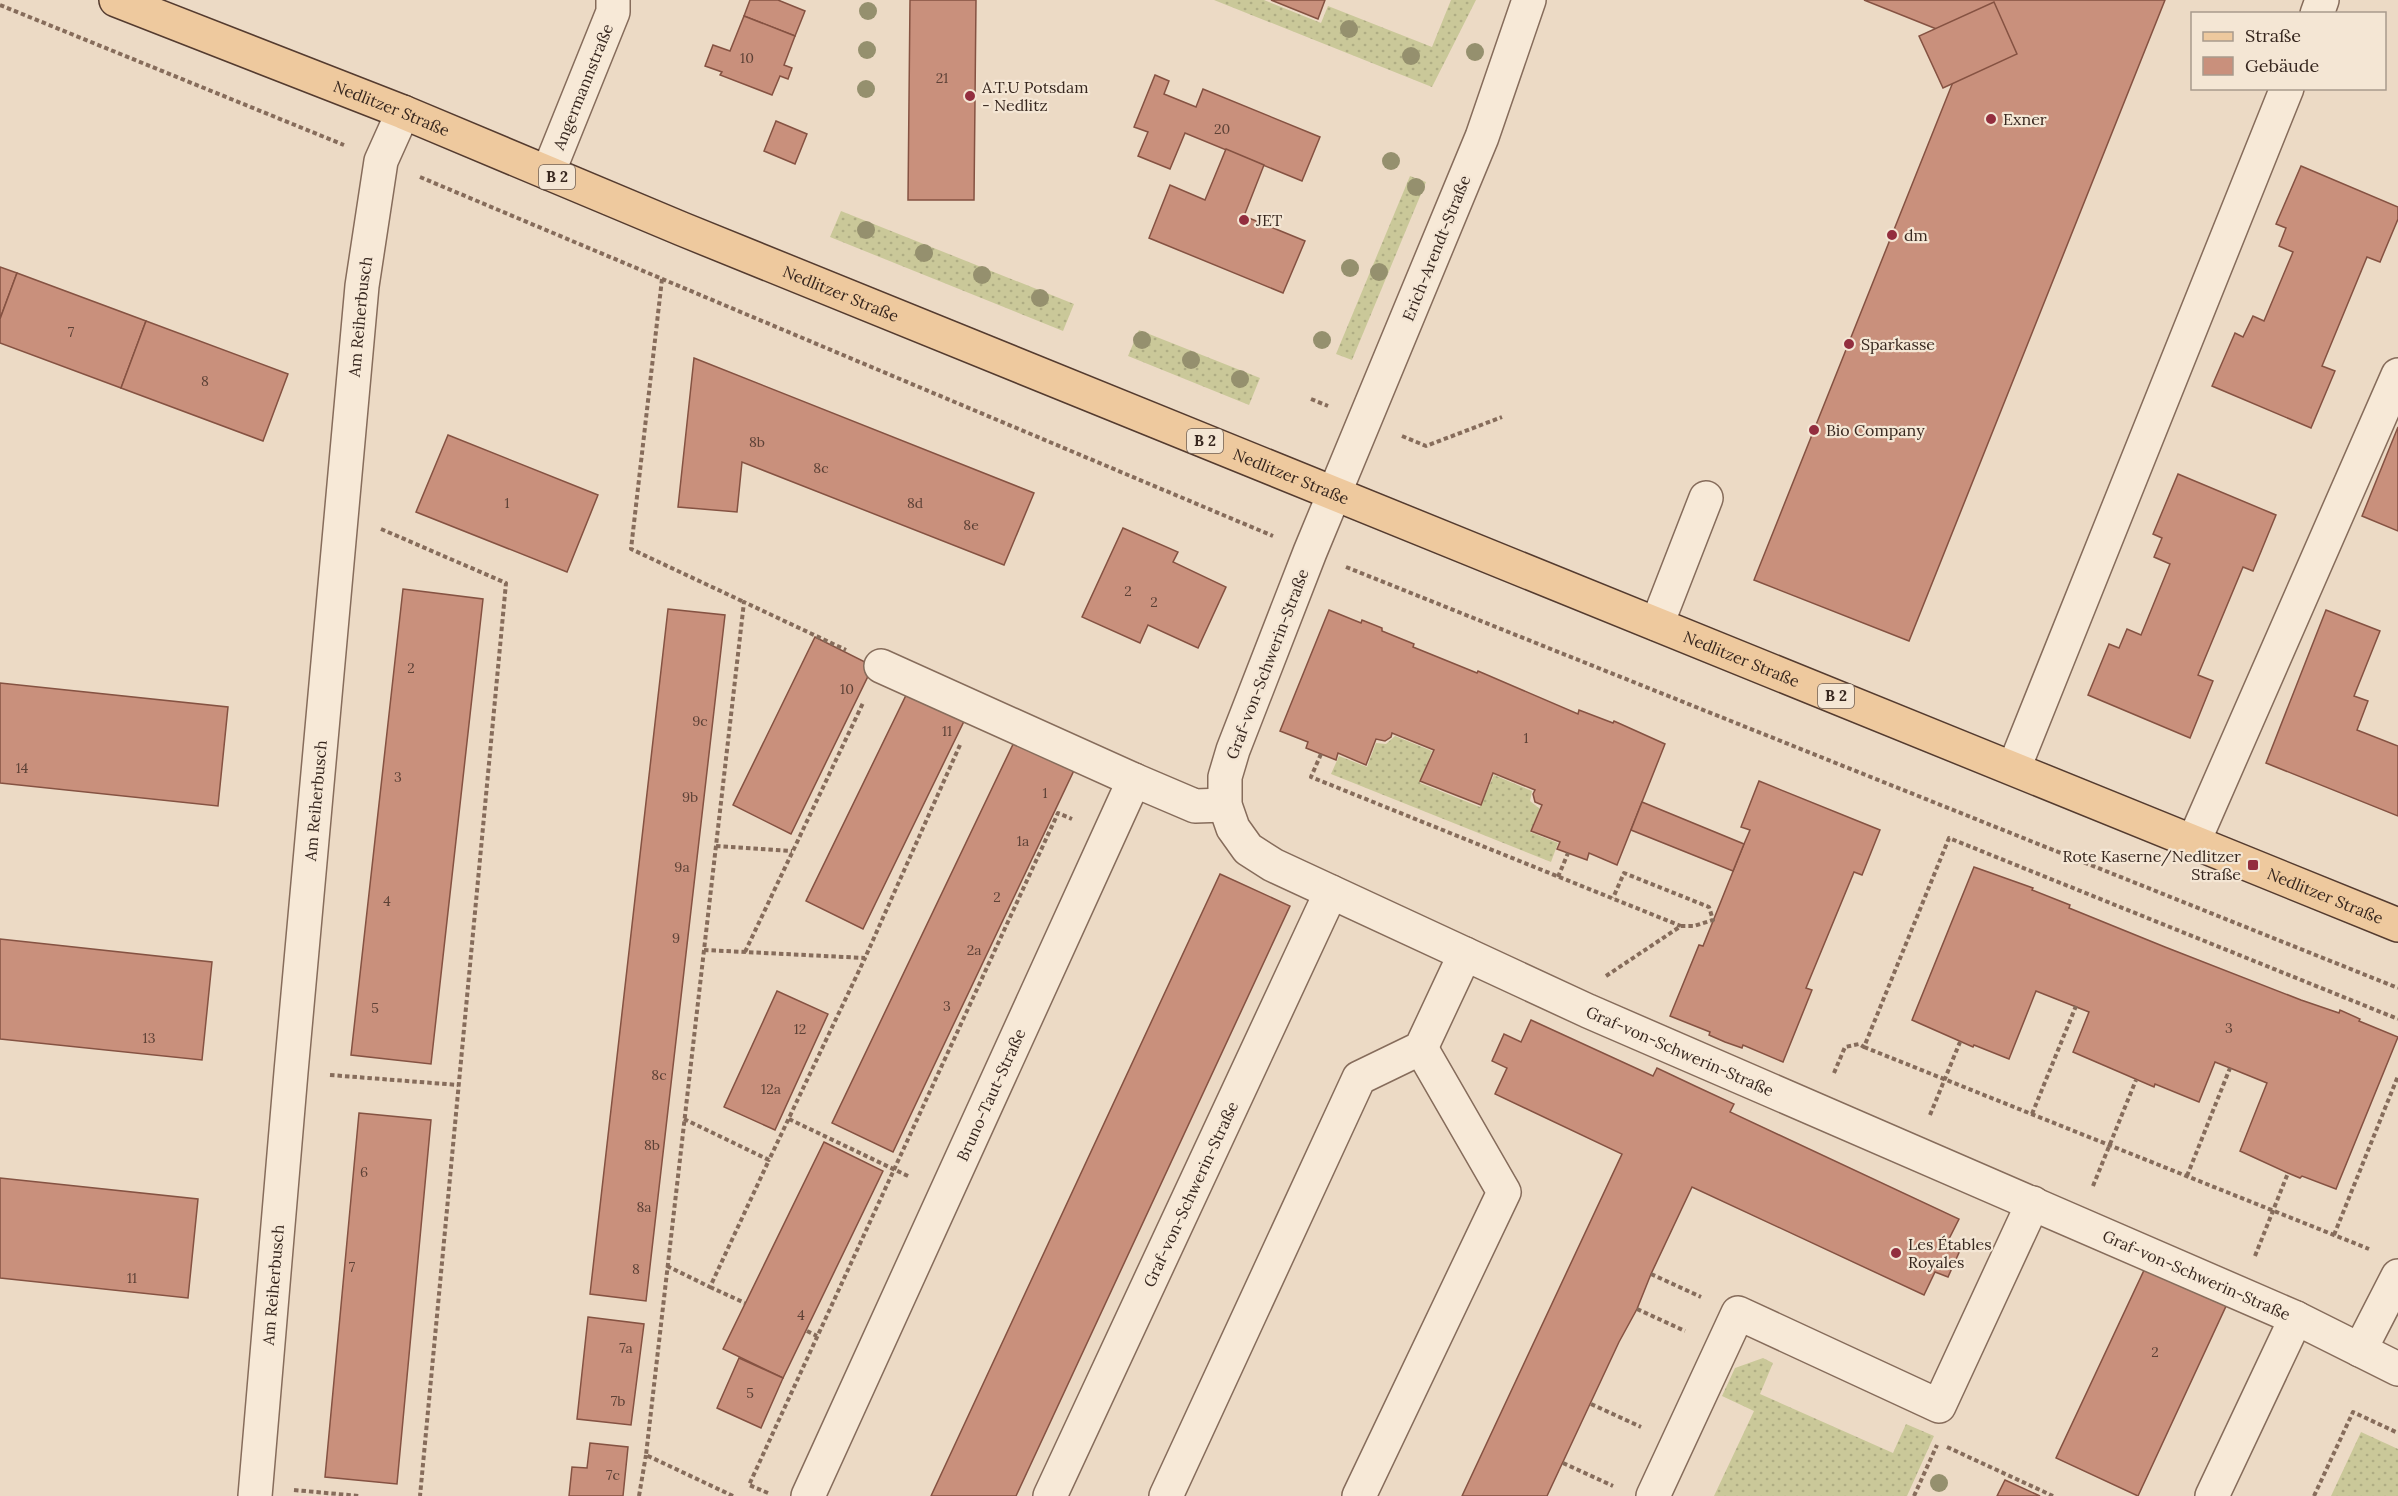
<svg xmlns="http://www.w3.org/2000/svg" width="2398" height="1496" font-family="Lora,serif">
<defs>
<pattern id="grass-dots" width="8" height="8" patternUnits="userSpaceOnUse" patternTransform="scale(1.5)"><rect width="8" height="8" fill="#cac899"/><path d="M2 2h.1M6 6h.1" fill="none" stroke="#aeac83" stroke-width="1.8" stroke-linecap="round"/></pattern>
</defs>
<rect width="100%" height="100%" fill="#ecdac5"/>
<g fill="url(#grass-dots)">
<polygon points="1214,0 1264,0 1321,23 1328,6 1432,47 1451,0 1476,0 1432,87"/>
<polygon points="1410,176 1426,182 1352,360 1336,354"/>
<polygon points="841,211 1074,304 1063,331 830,237"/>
<polygon points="1139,330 1260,378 1249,405 1128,356"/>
<polygon points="1395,736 1432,751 1420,783 1480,807 1494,775 1532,791 1530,801 1540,809 1530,832 1558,843 1551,862 1331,774 1339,756 1367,767 1376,743 1386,744"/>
<polygon points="1763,1358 1773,1363 1760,1394 1893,1453 1906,1424 1934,1436 1907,1496 1714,1496 1754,1411 1722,1396 1735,1368"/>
<polygon points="2361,1432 2398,1449 2398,1496 2331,1496"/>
</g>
<g fill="#c9907c" stroke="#855242" stroke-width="1.5">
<polygon points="750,0 778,0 805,11 795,36 744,16"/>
<polygon points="910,0 976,0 974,200 908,200"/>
<polygon points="1271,0 1325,0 1318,19"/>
<polygon points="1864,0 2165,0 1909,641 1754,580 1969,42"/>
<polygon points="1994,2 2017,54 1943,88 1919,36"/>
<polygon points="744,16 795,36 784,65 792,68 788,79 780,76 772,95 720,75 722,72 705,66 713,45 730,51"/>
<polygon points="1155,75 1169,81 1164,94 1196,107 1203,89 1320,137 1302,181 1185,133 1170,169 1138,156 1148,132 1134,127"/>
<polygon points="776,121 807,134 795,164 764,151"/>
<polygon points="1226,149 1264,165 1244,216 1305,241 1283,293 1149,238 1170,185 1205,200"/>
<polygon points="2301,166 2398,207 2398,219 2380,262 2367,257 2322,366 2335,371 2311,428 2212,386 2235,333 2243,337 2253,316 2264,321 2293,252 2279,246 2286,228 2276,224"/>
<polygon points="0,267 17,273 0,319"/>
<polygon points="17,273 146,321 121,388 0,343 0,319"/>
<polygon points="146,321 288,374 263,441 121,388"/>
<polygon points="694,358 1034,493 1004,565 742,462 737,512 678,507"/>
<polygon points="2398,427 2398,531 2362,516"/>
<polygon points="448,435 598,495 567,572 416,512"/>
<polygon points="2178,474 2276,515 2253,571 2243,567 2198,675 2213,681 2190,738 2088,695 2109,644 2119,648 2127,629 2141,635 2170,564 2154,557 2162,538 2153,534"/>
<polygon points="1123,528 1178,552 1173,562 1226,587 1198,648 1148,625 1140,643 1082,617"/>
<polygon points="403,589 483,599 431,1064 351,1055"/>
<polygon points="668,609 725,615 646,1301 590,1294"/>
<polygon points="1329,610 1361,623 1362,620 1382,628 1382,631 1414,644 1413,647 1477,673 1478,671 1578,714 1579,710 1613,723 1614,721 1665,744 1617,865 1589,853 1587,860 1557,849 1560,842 1531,831 1542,805 1535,802 1533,794 1535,790 1493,773 1481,805 1420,781 1434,750 1392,733 1391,737 1385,741 1376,739 1366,765 1338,753 1336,760 1306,748 1308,742 1280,731"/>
<polygon points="2326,610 2380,631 2354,696 2368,701 2357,730 2398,746 2398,816 2266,763"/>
<polygon points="815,637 873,666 791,834 733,805"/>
<polygon points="0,683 228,707 218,806 0,783"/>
<polygon points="911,685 968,713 863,929 806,901"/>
<polygon points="1017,736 1077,764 893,1152 832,1123"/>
<polygon points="1759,781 1880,830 1862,875 1854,872 1806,988 1812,990 1783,1062 1743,1045 1742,1048 1725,1042 1709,1035 1710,1032 1670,1016 1699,945 1703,946 1744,844 1750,830 1741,827"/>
<polygon points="1642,802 1744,844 1733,871 1631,830"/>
<polygon points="1974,867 2033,888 2032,890 2070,905 2069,908 2165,947 2301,1000 2339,1013 2340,1010 2360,1019 2359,1021 2398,1037 2336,1189 2302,1176 2300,1178 2288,1173 2240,1151 2267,1083 2230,1068 2215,1062 2199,1102 2155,1084 2154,1087 2073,1052 2089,1012 2036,991 2009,1059 1974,1045 1973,1047 1912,1020"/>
<polygon points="1220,874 1290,906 1016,1496 931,1496"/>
<polygon points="0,939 212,962 202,1060 0,1039"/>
<polygon points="777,991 828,1014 775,1130 724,1107"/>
<polygon points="1531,1020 1653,1076 1657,1068 1695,1086 1734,1104 1730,1112 1959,1219 1949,1239 1962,1246 1948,1277 1935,1272 1924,1295 1692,1187 1651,1274 1637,1309 1619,1342 1547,1496 1462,1496 1622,1154 1495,1094 1507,1068 1492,1061 1504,1034 1521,1042"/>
<polygon points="359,1113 431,1120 397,1484 325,1477"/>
<polygon points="824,1142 883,1171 783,1378 723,1349"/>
<polygon points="0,1178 198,1199 188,1298 0,1278"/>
<polygon points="2146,1266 2227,1304 2138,1496 2056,1458"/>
<polygon points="588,1317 644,1324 631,1425 577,1419"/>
<polygon points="739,1358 783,1378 761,1428 717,1408"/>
<polygon points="590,1443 628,1447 623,1496 569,1496 572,1467 587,1468"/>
<polygon points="2005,1480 2040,1496 1997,1496"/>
</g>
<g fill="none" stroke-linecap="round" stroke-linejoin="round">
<g stroke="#866c5b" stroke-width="36">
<g id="minor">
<path id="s1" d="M1529 0 1482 137 1310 552 1233 750 1225 777V805L1233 828 1248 849 1273 865 1588 1011 2296 1318 2398 1369"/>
<polyline points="2317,14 2322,0"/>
<path id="s2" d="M548 173 613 12V0"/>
<polyline points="1657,624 1706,498"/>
<polyline points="881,666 1134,780"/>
<polyline points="2014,768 2287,88"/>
<polyline points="2194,841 2398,375"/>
<polyline points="2360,1350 2398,1276"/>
<path id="s3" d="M255 1496 291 1072 362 286 381 161 403 112"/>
<path id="s4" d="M808 1496 1134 780 1195 806 1225 805"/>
<path id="s5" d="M1050 1496 1331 892"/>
<polyline points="1166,1496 1359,1078 1421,1048 1465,954"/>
<polyline points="1359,1496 1504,1192 1421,1048"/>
<polyline points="1653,1496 1738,1313 1939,1406 2033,1203"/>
<polyline points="2212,1496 2296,1318"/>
</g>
</g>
<g stroke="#543b2f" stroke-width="36">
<g id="major">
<path id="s6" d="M116 0 403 112 682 229 2398 925"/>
</g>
</g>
<g stroke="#866c5b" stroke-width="4" stroke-dasharray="4.5 3" stroke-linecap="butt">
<polyline points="0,5 344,145"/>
<polyline points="420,177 1273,536"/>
<polyline points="662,279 631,549 744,602"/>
<polyline points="1311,399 1328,406"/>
<polyline points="1402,436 1426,446 1502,417"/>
<polyline points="381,529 506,583 420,1496"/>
<polyline points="1346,567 2398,988"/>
<polyline points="1321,754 1311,777 1681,926"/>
<polyline points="716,846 792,851"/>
<polyline points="1558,877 1568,853"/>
<polyline points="704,950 865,958 960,745"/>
<polyline points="745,952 863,703"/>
<polyline points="1606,976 1681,926 1694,926 1713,920 1709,907 1624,873 1613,898"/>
<polyline points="1864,1047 2369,1249"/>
<polyline points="1834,1073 1845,1047 1859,1044 1864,1047 1949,838 2398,1019"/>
<polyline points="330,1075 458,1085"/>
<polyline points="2032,1114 2076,1006"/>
<polyline points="1930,1115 1960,1042"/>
<polyline points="684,1119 769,1160 865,958"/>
<polyline points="789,1119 910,1177"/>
<polyline points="2187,1176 2230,1068"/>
<polyline points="2093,1186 2136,1080"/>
<polyline points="2334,1235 2398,1076"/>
<polyline points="2255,1256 2288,1173"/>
<polyline points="667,1266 710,1287 769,1160"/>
<polyline points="1651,1274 1701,1297"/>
<polyline points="710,1287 745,1303"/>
<polyline points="1637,1309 1685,1331"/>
<polyline points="807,1331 817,1336"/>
<polyline points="1591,1404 1641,1427"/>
<polyline points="1947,1447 2053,1496"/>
<polyline points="1563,1463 1613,1486"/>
<polyline points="294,1490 359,1496"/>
<polyline points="768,1493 749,1485 1058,813 1072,819"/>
<polyline points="639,1496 646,1455"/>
<polyline points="733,1496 646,1455 744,602 846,650"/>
<polyline points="1914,1496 1937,1445"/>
<polyline points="2314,1496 2353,1412 2398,1433"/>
</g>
<use href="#minor" stroke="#f7e9d7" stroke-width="33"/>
<use href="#major" stroke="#eec99e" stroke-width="33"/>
</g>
<g fill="#95906e">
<circle cx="868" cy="11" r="9"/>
<circle cx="1349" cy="29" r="9"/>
<circle cx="867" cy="50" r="9"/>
<circle cx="1475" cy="52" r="9"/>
<circle cx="1411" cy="56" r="9"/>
<circle cx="866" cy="89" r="9"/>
<circle cx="1391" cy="161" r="9"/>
<circle cx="1416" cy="187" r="9"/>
<circle cx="866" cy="230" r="9"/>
<circle cx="924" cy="253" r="9"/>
<circle cx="1350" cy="268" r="9"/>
<circle cx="1379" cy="272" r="9"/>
<circle cx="982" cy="275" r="9"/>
<circle cx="1040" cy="298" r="9"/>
<circle cx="1142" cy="340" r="9"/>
<circle cx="1322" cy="340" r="9"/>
<circle cx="1191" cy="360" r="9"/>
<circle cx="1240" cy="379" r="9"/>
<circle cx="1939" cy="1483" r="9"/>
</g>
<g fill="#932e3e" stroke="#f4e6d4" stroke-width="2">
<circle cx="970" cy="96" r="6"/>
<circle cx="1991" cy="119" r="6"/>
<circle cx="1244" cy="220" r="6"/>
<circle cx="1892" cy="235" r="6"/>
<circle cx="1849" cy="344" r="6"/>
<circle cx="1814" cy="430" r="6"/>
<rect x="2247" y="859" width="12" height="12" rx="3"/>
<circle cx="1896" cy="1253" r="6"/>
</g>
<g text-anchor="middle" stroke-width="4.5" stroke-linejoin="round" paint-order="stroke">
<g font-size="14" fill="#5c4136">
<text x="747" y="63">10</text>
<text x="942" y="83">21</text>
<text x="1222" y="134">20</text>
<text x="71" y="337">7</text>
<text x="205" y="386">8</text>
<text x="757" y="447">8b</text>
<text x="821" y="473">8c</text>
<text x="507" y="508">1</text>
<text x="915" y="508">8d</text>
<text x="971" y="530">8e</text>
<text x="1128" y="596">2</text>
<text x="1154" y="607">2</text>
<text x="411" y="673">2</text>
<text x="847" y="694">10</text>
<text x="700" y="726">9c</text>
<text x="947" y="736">11</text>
<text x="1526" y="743">1</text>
<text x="22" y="773">14</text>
<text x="398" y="782">3</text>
<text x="1045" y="798">1</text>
<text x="690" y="802">9b</text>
<text x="1023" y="846">1a</text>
<text x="682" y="872">9a</text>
<text x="997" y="902">2</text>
<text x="387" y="906">4</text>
<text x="676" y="943">9</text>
<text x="974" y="955">2a</text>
<text x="947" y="1011">3</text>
<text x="375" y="1013">5</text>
<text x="2229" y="1033">3</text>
<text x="800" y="1034">12</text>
<text x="149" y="1043">13</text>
<text x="659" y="1080">8c</text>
<text x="771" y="1094">12a</text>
<text x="652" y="1150">8b</text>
<text x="364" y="1177">6</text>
<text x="644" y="1212">8a</text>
<text x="352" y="1272">7</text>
<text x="636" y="1274">8</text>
<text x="132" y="1283">11</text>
<text x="801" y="1320">4</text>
<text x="626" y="1353">7a</text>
<text x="2155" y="1357">2</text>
<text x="750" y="1398">5</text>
<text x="618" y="1406">7b</text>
<text x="613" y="1480">7c</text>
</g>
<g fill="#f4e6d4" stroke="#706055" stroke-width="1.5">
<rect x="539" y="165" width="36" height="24" rx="4.5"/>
<rect x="1187" y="429" width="36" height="24" rx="4.5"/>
<rect x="1818" y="684" width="36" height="24" rx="4.5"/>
</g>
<g font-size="15" font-weight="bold" fill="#37271f">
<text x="557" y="182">B 2</text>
<text x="1205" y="446">B 2</text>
<text x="1836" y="701">B 2</text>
</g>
<g font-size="16" fill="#37271f" stroke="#f4e6d4">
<text dy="6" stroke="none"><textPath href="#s2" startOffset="93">Angermannstraße</textPath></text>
<text dy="6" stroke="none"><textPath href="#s6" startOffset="296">Nedlitzer Straße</textPath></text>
<text transform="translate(1436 248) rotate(-68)" y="6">Erich-Arendt-Straße</text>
<text dy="6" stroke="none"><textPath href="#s6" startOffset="782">Nedlitzer Straße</textPath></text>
<text dy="6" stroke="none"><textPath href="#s3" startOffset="1184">Am Reiherbusch</textPath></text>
<text dy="6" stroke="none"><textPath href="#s6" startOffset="1268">Nedlitzer Straße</textPath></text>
<text dy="6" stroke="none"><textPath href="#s6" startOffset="1754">Nedlitzer Straße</textPath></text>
<text transform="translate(1267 664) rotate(-69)" y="6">Graf-von-Schwerin-Straße</text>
<text dy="6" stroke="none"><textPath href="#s3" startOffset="698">Am Reiherbusch</textPath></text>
<text dy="6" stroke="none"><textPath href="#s6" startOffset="2384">Nedlitzer Straße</textPath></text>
<text dy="6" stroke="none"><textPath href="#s1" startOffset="1390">Graf-von-Schwerin-Straße</textPath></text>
<text dy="6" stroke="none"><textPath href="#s4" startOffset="441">Bruno-Taut-Straße</textPath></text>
<text dy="6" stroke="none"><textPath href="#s5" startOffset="333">Graf-von-Schwerin-Straße</textPath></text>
<text dy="6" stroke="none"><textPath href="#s1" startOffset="1953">Graf-von-Schwerin-Straße</textPath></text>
<text dy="6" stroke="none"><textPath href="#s3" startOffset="212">Am Reiherbusch</textPath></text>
</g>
<g font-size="16" fill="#37271f" stroke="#f4e6d4" text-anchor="start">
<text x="982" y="93">A.T.U Potsdam<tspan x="982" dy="18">- Nedlitz</tspan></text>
<text x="2003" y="125">Exner</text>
<text x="1256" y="226">JET</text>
<text x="1904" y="241">dm</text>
<text x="1861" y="350">Sparkasse</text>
<text x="1826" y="436">Bio Company</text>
<text x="2241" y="862" text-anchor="end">Rote Kaserne/Nedlitzer<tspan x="2241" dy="18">Straße</tspan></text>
<text x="1908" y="1250">Les Étables<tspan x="1908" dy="18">Royales</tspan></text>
</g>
</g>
<rect x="2191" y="12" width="195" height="78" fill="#f4e6d4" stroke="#a89a8c" stroke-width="1.5"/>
<rect x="2203" y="32" width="30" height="9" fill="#eec99e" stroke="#a89a8c" stroke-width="1.5"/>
<text x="2245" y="42" font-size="18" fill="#37271f">Straße</text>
<rect x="2203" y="57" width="30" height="18" fill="#c9907c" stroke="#a89a8c" stroke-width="1.5"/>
<text x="2245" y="72" font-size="18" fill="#37271f">Gebäude</text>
</svg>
